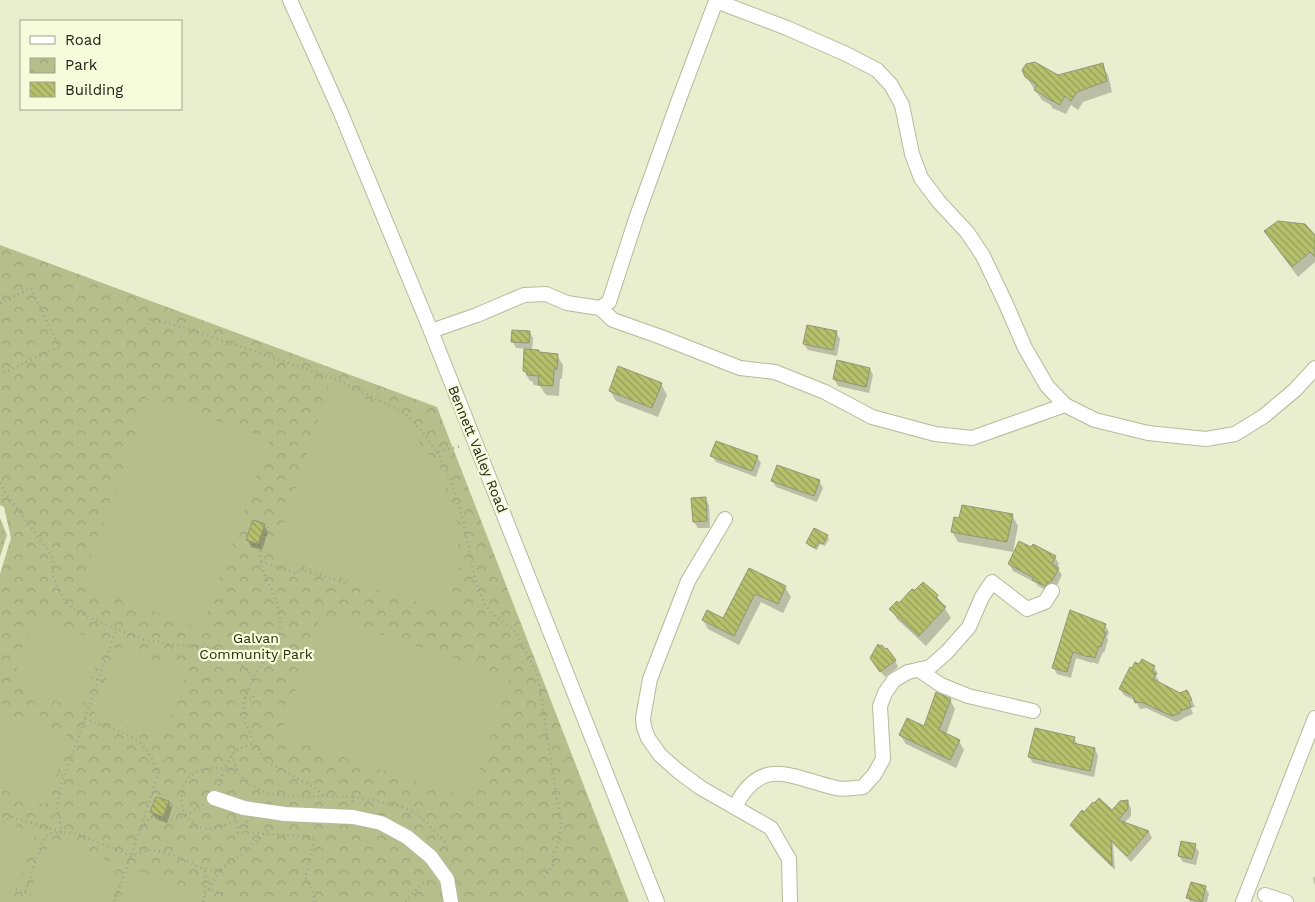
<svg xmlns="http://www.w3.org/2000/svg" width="1315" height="902" font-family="'Work Sans',sans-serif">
<defs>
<pattern id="grass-dots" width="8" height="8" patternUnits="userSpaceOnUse" patternTransform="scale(1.25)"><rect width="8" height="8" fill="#b6be8c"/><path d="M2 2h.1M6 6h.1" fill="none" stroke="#9ca378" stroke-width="1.8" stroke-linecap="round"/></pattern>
<pattern id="park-crowns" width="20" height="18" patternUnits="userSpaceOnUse" patternTransform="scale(1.25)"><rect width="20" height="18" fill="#b6be8c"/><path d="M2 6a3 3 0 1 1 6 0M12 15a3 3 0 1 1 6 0" fill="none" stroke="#9ca378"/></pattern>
<pattern id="building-back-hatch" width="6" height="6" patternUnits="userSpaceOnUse" patternTransform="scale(1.25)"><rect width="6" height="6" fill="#b6c16c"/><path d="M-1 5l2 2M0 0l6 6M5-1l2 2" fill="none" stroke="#949d58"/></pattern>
</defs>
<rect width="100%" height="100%" fill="#e8eece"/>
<polygon fill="url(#grass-dots)" points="0,518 7,535 0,557"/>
<polygon fill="url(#park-crowns)" points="0,245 437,407 629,902 0,902 0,574 11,538 4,507 0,505"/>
<g fill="#b6be8c">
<polygon points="330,383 395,412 437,465 458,527 459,570 446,611 280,559 275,550"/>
<polygon points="149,397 270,439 201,629 81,584"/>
<polygon points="321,614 510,678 470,799 280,736"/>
<polygon points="34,618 104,642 81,710 11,685"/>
<polygon points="118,647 187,671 163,739 94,715"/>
<polygon points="1,712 70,737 45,805 0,789 0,715"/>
<polygon points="0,821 36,834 12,902 0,898"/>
<polygon points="50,840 118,864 104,902 27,902"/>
<polygon points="132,869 201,894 198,902 120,902"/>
</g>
<g fill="#0003">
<polygon points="1102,65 1108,75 1112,92 1083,102 1078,110 1071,105 1066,114 1052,108 1051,105 1042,100 1026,77 1058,76"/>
<polygon points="1266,232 1315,237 1315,262 1298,277 1272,242"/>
<polygon points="530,332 533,338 532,351 539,351 540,354 557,355 563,365 562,379 560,379 559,396 546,395 540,386 534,385 532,381 530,381 524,371 526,349 516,348 513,342"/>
<polygon points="836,332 840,339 837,356 808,350 804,344"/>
<polygon points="870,369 873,375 869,393 838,386 834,379"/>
<polygon points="661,384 667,395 658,417 616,401 610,391"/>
<polygon points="712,456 757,457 761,463 756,477 716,462"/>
<polygon points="772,480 819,481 823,488 817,502 776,487"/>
<polygon points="705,498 709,505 710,528 698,528 694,522 692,499"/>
<polygon points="1012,515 1018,526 1013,552 958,542 952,532"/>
<polygon points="264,525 268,532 262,550 251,547 248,540"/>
<polygon points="827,536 829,539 825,546 820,544 817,550 809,546 807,543"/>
<polygon points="1055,557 1059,564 1057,568 1058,569 1062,575 1056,587 1049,592 1038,586 1036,583 1013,571 1009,564"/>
<polygon points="749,570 785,587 791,597 783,613 761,602 739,645 708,629 703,620 724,620"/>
<polygon points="937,596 951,618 926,646 897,619 891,609 899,605"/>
<polygon points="1105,625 1109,632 1107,637 1108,640 1104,653 1103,652 1098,664 1092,662 1092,663 1076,658 1071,678 1057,674 1053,667"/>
<polygon points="895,660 898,667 885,677 875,665"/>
<polygon points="1154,667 1158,674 1156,676 1159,681 1158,683 1191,698 1195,707 1191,708 1193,714 1183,718 1183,719 1176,722 1146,708 1140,709 1136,701 1124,695 1120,689"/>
<polygon points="950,700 955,709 946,735 959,741 964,750 956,768 906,744 900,735 925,728"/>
<polygon points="1074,738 1078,745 1095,749 1098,756 1094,777 1033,763 1029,757"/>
<polygon points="1127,801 1131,808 1131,816 1124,823 1149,832 1152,838 1131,862 1113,844 1115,870 1075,831 1071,825 1084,813 1112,812"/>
<polygon points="168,802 172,808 167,823 156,819 152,812"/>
<polygon points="1195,846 1199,852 1196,865 1183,862 1179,856"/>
<polygon points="1315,876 1315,885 1313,879"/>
<polygon points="1205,887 1209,894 1207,902 1190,902 1188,898"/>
</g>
<g fill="url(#building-back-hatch)" stroke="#919678">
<polygon points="1035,62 1058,75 1103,63 1107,81 1077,92 1071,101 1065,96 1060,105 1045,97 1045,96 1034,90 1037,85 1025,77 1022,70 1026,64"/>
<polygon points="1278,221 1305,224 1315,235 1315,257 1310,252 1292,267 1264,231"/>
<polygon points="807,325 837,331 833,350 803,344"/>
<polygon points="512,330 530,331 529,343 511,342"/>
<polygon points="524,349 539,350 539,352 558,354 557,369 554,369 553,386 538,385 539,376 527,375 527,372 523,371"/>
<polygon points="837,360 870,368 866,387 833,379"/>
<polygon points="618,366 662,383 652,408 609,391"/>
<polygon points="716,441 758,456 752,471 710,456"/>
<polygon points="777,465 820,480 814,496 771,481"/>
<polygon points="706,497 707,521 693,522 691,498"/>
<polygon points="962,505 1013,514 1007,542 951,532 954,517 959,518"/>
<polygon points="253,520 265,524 258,544 246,540"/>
<polygon points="814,528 828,535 823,544 819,542 815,548 806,543"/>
<polygon points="1019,541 1031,547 1033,544 1056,556 1052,564 1059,568 1052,581 1051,581 1045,586 1032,580 1034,578 1008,564"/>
<polygon points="749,568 786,586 778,604 755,594 734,636 702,620 707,610 723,618"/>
<polygon points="923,582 935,592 938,595 936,598 946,607 919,636 889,609 897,601 899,603 912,589 915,590"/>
<polygon points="1070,610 1106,624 1103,632 1106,632 1101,647 1099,646 1095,658 1089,656 1088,657 1073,652 1067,672 1052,668"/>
<polygon points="878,644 880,646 882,645 885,649 887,648 896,660 880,672 870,658"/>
<polygon points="1142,659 1155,666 1152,671 1156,673 1153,679 1180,693 1187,690 1192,700 1189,701 1191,707 1180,711 1180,713 1172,716 1141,702 1135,703 1133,696 1119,689 1130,667 1132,668 1135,662 1139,664"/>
<polygon points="936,692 951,699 939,730 960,740 950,760 899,735 907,718 924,726"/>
<polygon points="1035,728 1075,737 1073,743 1095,748 1090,771 1028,757"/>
<polygon points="156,797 169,801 163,817 150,812"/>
<polygon points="1099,798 1112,810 1120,801 1128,800 1128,809 1118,820 1149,831 1127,856 1111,840 1112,866 1070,825 1082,810 1084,812 1093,802 1094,803"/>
<polygon points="1181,841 1196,844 1192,859 1178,856"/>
<polygon points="1191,882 1206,886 1202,902 1186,898"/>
</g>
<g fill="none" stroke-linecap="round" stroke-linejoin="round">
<g stroke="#b5ba9c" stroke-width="16">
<g id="minor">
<polyline points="290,0 340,111 431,331 657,902"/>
<polyline points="600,308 613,320 661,337 740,368 775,372 825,392 872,417 935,434 972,438 1065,405"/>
<polyline points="431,331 477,315 524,295 546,294 567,303 600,308 609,302 637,216 678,102 716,1 787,28 846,54 877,70 891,85 902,105 912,154 921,178 939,202 967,232 983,256 1005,302 1025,348 1047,386 1065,405 1095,420 1148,433 1206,439 1235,434 1264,416 1295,390 1315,368"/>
<polyline points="725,519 688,581 650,679 643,718 644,727 648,738 660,755 678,771 701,788 771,828 789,859 790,902"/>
<polyline points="919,670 941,685 968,696 1033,711"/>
<polyline points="214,798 244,808 285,814 353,817 381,823 407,837 431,857 447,879 451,902"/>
<path d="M735 807C761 754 793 778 836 788 844 790 854 788 863 787L874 775 883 759 880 706 885 693 894 680 908 672 930 667 947 652 969 627 982 597 992 582 1027 609 1045 602 1052 591"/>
<polyline points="1265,895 1286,902"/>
<polyline points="1243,902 1315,718"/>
</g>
</g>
<g stroke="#9da289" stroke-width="2.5" stroke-dasharray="1 4" stroke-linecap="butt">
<polyline points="0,303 31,288 59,347 0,374"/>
<polyline points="144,328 151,319 195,331 338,380 405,413 422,431 437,452 462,446"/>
<polyline points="437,452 451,481 463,521 471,558 475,580 485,605 494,615 516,632 538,676 556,794 562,825 557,846 552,857 555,861 544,878"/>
<polyline points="0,483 5,492 52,556 53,576 62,597 71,607 80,613 116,629 143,639 169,644 215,648 227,653 253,676"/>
<polyline points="268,527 260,553 262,569 276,599 280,615 280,629 276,644 253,676 244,701 245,722 254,743 266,761 317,789 323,796 353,797 353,803"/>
<polyline points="261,562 297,574 299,569 345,583"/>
<polyline points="92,677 105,683"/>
<polyline points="245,698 253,699 254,693"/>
<path d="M85 719C120 732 147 734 158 775L131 856 114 902"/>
<path d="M232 755C234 759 235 766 237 770 257 800 292 797 323 796"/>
<path d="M237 769C224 769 210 766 198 771 173 783 177 821 203 828 215 832 226 823 237 820L238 832 315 837 305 877 313 892 315 902"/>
<polyline points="57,774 64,776"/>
<polyline points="219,785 226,765 235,751 254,743"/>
<path d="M353 797C373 801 397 803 415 813 426 820 440 837 449 847"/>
<polyline points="3,822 12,817 62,832 81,835 131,856 150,850 158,851 170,854 204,869 221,869 244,853 273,825"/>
<path d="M141 828 151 817C177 822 182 818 204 804"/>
<polyline points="246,832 247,821"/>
<polyline points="16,889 25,892 43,840 49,834 62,832 57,807 61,786 116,630"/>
<polyline points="209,889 221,869"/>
<polyline points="25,892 30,895"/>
<polyline points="205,894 209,889 225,895"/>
<polyline points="203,902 206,880 204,869"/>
<polyline points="406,902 421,884 430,879"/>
</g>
<use href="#minor" stroke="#fff" stroke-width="14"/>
</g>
<g text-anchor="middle" stroke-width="4.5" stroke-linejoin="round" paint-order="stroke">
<g font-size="14" fill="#232519" stroke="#f5fbdb">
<text transform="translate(478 449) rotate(68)" y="5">Bennett Valley Road</text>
</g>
<g font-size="14" fill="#2a2e08" stroke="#f5fbdb">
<text x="256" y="643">Galvan<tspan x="256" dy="16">Community Park</tspan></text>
</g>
</g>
<rect x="20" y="20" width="162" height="90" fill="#f5fbdb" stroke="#a1a58d"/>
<rect x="30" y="36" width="25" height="8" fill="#ffffff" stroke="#a1a58d"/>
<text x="65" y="45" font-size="15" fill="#232519">Road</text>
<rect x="30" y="58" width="25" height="15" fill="url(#park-crowns)" stroke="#a1a58d"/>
<text x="65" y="70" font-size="15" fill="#232519">Park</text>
<rect x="30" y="82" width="25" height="15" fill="url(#building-back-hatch)" stroke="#a1a58d"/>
<text x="65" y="95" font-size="15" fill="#232519">Building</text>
</svg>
